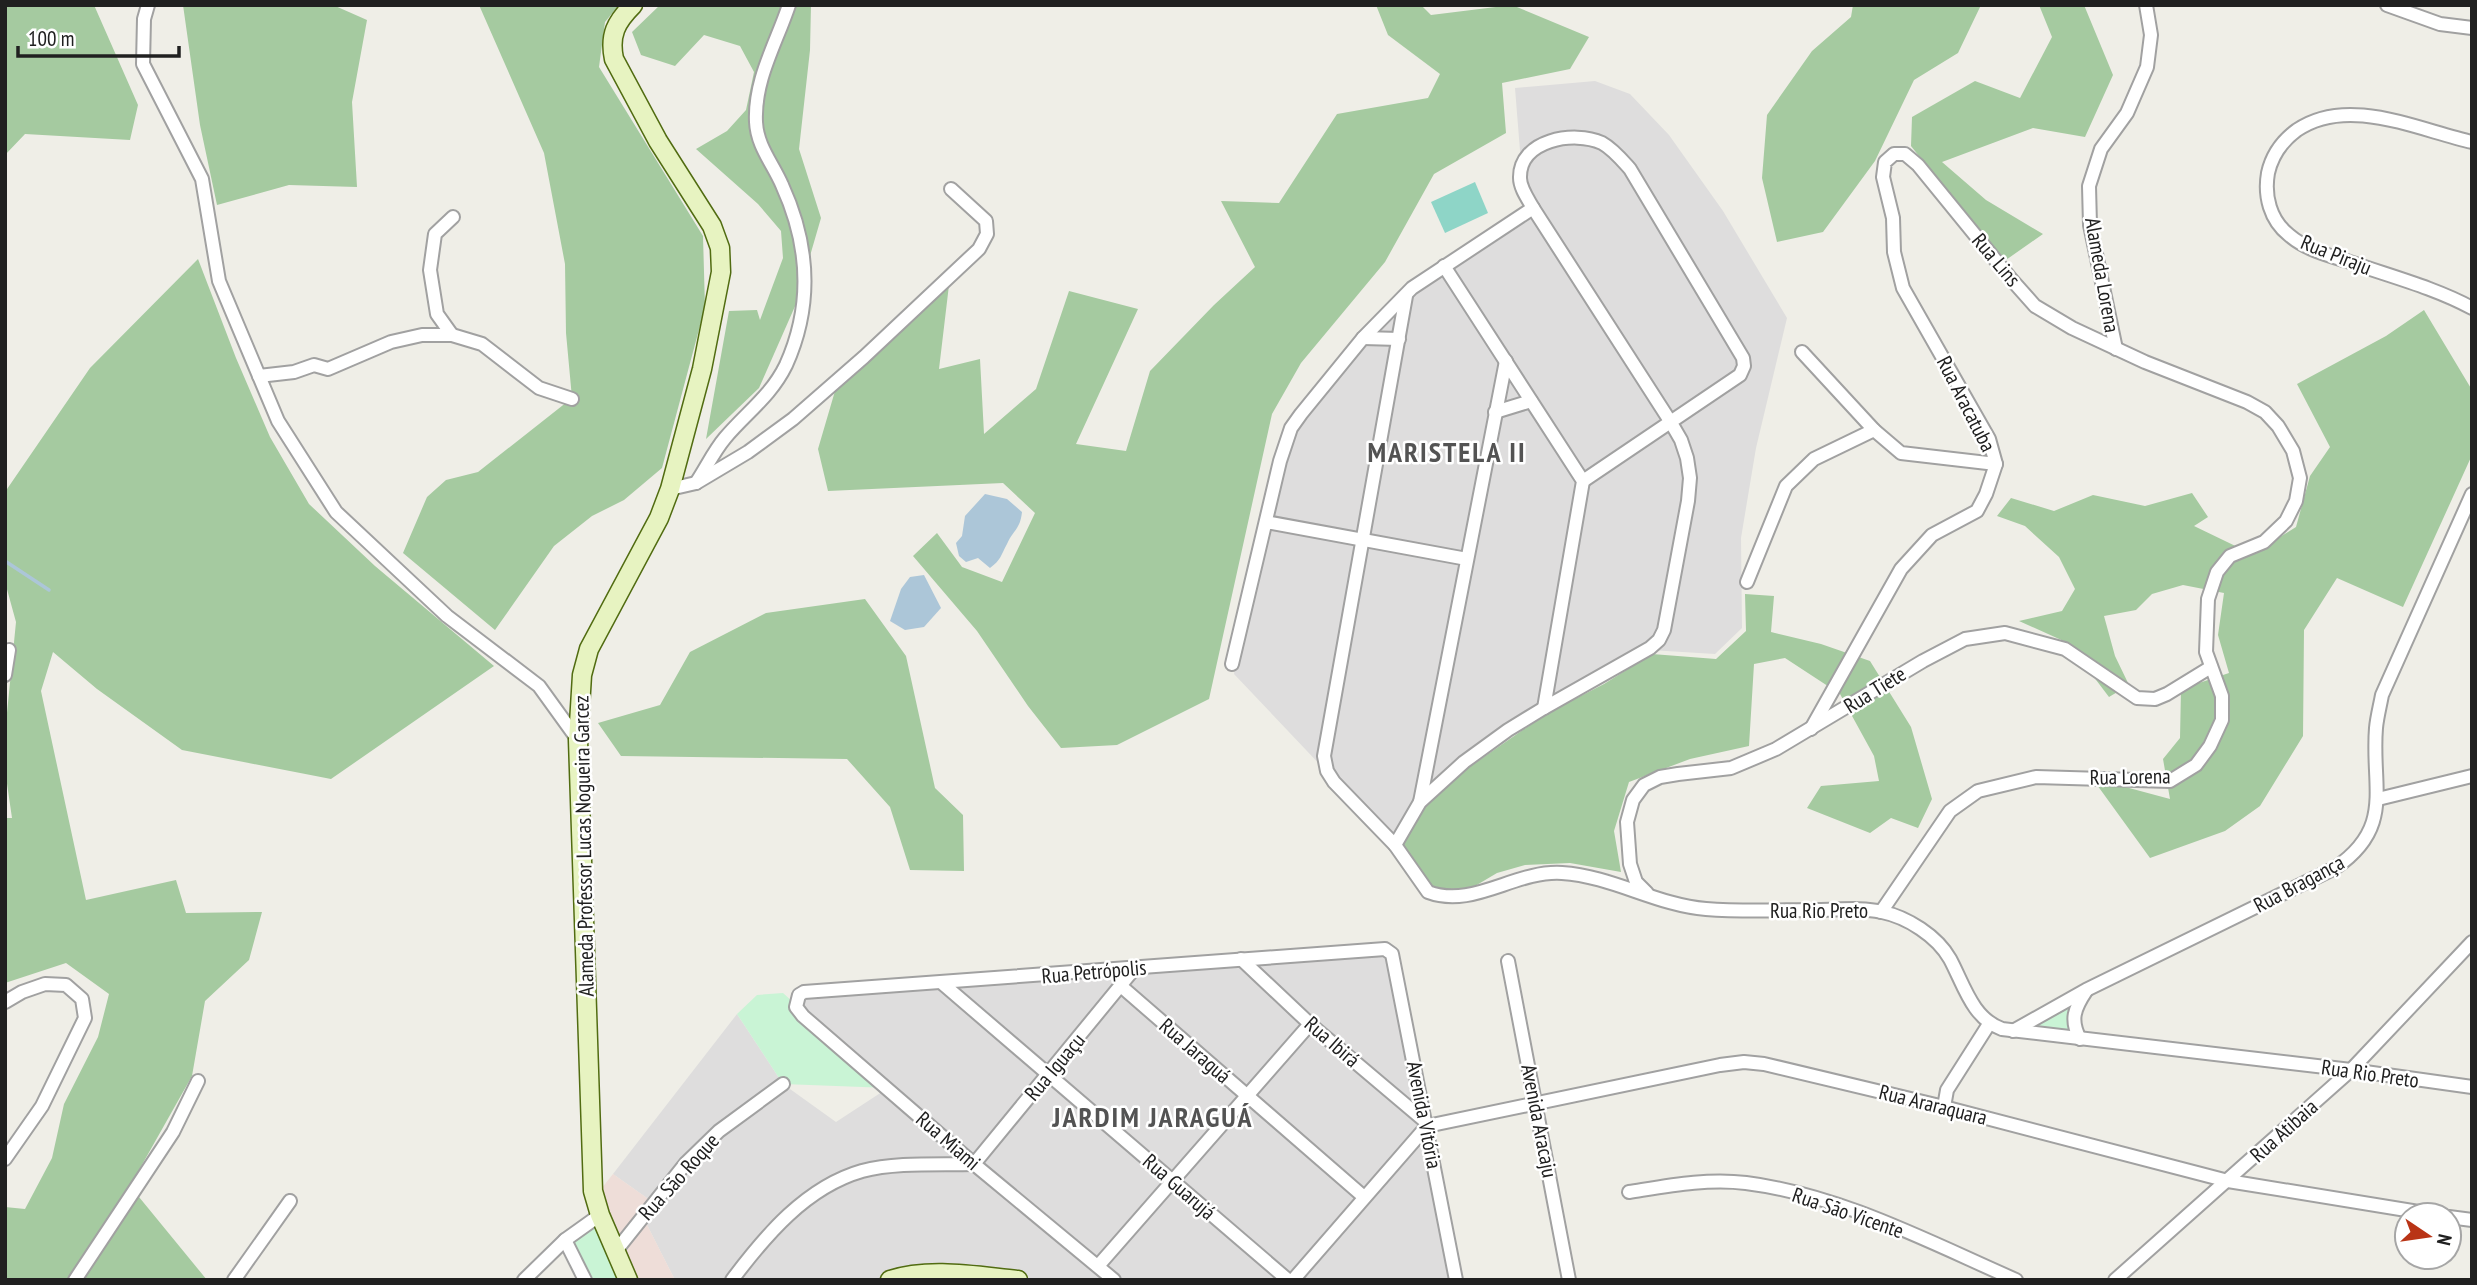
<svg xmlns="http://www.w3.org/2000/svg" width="2477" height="1285" font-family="'PT Sans Narrow',sans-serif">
<rect width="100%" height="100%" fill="#efeee7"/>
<g fill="#dedddd">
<polygon points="1595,81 1630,94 1669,135 1723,211 1787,318 1756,448 1741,538 1742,628 1715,654 1650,650 1508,732 1420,804 1397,846 1234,674 1266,522 1291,428 1406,296 1534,211 1521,163 1515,88"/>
<polygon points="1389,951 1454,1280 675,1280 643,1217 654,1203 613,1174 737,1014 783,1084 836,1122 888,1088 799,1008 800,997"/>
</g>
<polygon fill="#eeddd8" points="613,1174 654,1203 643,1217 675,1280 625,1280 594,1198"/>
<g fill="#a5caa0">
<polygon points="5,5 94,5 138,105 130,140 25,134 5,155"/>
<polygon points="183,5 333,5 367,20 352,102 357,187 289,185 217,205 200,125"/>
<polygon points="479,5 619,5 605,22 599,67 703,236 705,307 662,468 624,500 592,516 554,546 495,630 403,553 427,497 446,480 478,472 572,398 566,333 565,264 544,153"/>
<polygon points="660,5 811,5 810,50 799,149 821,218 796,304 759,388 706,439 729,311 757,310 760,320 783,258 781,231 758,204 696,149 727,131 746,110 754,72 740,46 704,35 675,66 641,55 632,32"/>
<polygon points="1376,5 1421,5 1431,15 1512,5 1589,37 1570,69 1502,83 1506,133 1434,174 1385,262 1301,363 1272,414 1209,699 1117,745 1061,748 1028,706 977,631 913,556 937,533 962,567 1002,582 1035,513 1003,483 828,491 818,449 835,391 949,285 939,369 980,359 984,434 1036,389 1069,291 1138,309 1076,444 1126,451 1150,371 1214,305 1255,267 1221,201 1279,203 1337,114 1428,98 1440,74 1388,35"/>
<polygon points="1853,5 1981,5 1958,53 1914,80 1875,161 1823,232 1777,242 1762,178 1767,115 1812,51 1851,17"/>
<polygon points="2039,5 2084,5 2113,75 2085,137 2033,128 1942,162 1986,200 2043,234 2003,262 1911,146 1912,117 1975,81 2020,98 2052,37"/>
<polygon points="198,259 236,358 270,437 309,504 375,566 494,666 331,779 182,750 97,689 53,652 41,691 86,900 176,880 186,913 262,912 249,960 205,1001 192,1076 130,1186 207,1280 5,1280 5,1207 25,1209 52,1158 64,1104 98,1037 109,994 66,963 5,983 5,818 12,818 5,770 5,733 16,622 5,582 5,492 90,368"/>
<polygon points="2424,310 2472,390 2472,455 2403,607 2337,578 2304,630 2303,736 2260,806 2225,831 2150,858 2092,778 2170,799 2163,759 2180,738 2181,689 2229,673 2218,635 2224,593 2183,585 2152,594 2136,610 2104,616 2115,656 2129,685 2109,697 2068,643 2019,621 2062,611 2075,589 2059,557 2025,526 1997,516 2011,498 2054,511 2093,495 2145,506 2192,493 2208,517 2194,526 2252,554 2296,527 2310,476 2330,447 2297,384 2386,336"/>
<polygon points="1745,594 1774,596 1771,632 1821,644 1870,661 1911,727 1932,799 1918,828 1891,818 1870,833 1807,808 1821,786 1879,781 1874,756 1840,694 1785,658 1754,664 1749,746 1690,759 1629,782 1614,831 1621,872 1570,863 1525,865 1497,873 1470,889 1451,891 1432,887 1402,845 1423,807 1468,768 1546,714 1604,684 1652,654 1716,659 1746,631"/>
<polygon points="865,599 906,656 935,788 963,815 964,871 910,870 890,807 847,759 621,756 598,723 660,705 690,652 766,613"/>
</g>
<g fill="#c9f4d5">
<polygon points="783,993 889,1088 783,1084 737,1014 757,995"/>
<polygon points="2084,993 2077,1004 2080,1038 2015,1031"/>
<polygon points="599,1218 625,1280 588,1280 569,1240"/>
</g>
<polygon fill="#8ed5c7" points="1475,182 1488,213 1445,233 1431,202"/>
<g fill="#acc6d8">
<path d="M985 494 1007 499 1022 512C1020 530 1013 530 1007 544 1001 555 1001 560 990 568L978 558 966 562 959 556 956 543 962 536 965 516Z"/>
<polygon points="924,575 941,608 924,627 905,630 890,621 901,589 910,577"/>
</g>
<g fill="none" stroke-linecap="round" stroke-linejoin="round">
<polyline stroke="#acc6d8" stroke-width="3.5" points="5,561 49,590"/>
<g stroke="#a1a1a1" stroke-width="16">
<g id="street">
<polyline points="148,5 144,19 143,64 202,179 219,281 278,421 336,512 447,616 539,686 578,740"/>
<polyline points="2387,5 2440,24 2472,28"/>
<path d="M2472 142C2418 130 2348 95 2297 130 2282 141 2272 155 2268 173 2264 196 2270 220 2289 235 2305 249 2327 255 2347 261 2389 276 2433 287 2472 308"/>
<polyline points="1444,266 1583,481 1544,708"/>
<path d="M1406 296 1324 756 1327 771 1334 782 1395 845 1428 892C1473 909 1515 870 1562 873 1612 876 1656 905 1706 909 1743 912 1781 910 1818 910 1838 910 1862 907 1882 912 1907 917 1937 936 1950 959 1964 985 1972 1018 2002 1029L2351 1070 2472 1087"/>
<polyline points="452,335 437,314 430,270 435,234 453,217"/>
<polyline points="1363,338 1399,339"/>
<polyline points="2116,349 2090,225 2089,186 2101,149 2127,113 2147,67 2151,35 2146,5"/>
<polyline points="1802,352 1874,430 1901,453 1996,464"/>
<polyline points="259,376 294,372 314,365 328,369 391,342 422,335 452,335 482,344 539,388 572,399"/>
<polyline points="1495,412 1531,401"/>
<path d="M696 483C706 468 714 451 725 438 746 413 771 396 786 365 813 305 809 244 782 185 773 164 757 146 756 122 754 80 776 44 789 5"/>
<polyline points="670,489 696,483 748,452 793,419 864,357 979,249 987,234 986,221 951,189"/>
<polyline points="1266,522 1467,559"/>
<polyline points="1747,582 1786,486 1814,459 1874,430"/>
<polyline points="1232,664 1280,461 1291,428 1301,414 1363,338 1412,288 1533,208"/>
<polyline points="5,675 9,650"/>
<polyline points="1811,729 1901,569 1932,535 1977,511 1986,494 1996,464 1989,439 1903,288 1894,252 1893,218 1883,177 1885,162 1894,154 1905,154 1918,165 2011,279 2035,306 2072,328 2145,362 2247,402 2265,412 2278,426 2293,451 2300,478 2296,501 2286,521 2264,542 2230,556 2217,572 2208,599 2206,652 2222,696 2222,720 2210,746 2196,765 2170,781 2036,777 1978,791 1950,811 1881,912"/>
<polyline points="2378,799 2472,776"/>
<polyline points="1420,802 1506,361"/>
<path d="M1395 845 1420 802 1464 762 1508 730 1544 708 1650 648 1659 640 1664 630 1688 501 1690 478 1687 458 1681 440 1670 421 1533 208C1528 199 1520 188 1520 178 1519 140 1574 130 1602 143 1613 149 1622 160 1630 169L1743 358 1744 366 1740 375 1583 481"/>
<polyline points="1647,893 1636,882 1630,864 1627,822 1633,800 1644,785 1660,777 1678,774 1731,768 1776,749 1923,661 1965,639 2005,633 2065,649 2137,698 2155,699 2167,694 2211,667"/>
<polyline points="1241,959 1310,1024 1426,1122"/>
<polyline points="1508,961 1569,1280"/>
<polyline points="943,984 1288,1280"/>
<polyline points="1122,987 1364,1197"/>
<polyline points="5,1002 22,992 45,984 66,985 82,999 85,1018 42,1106 5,1159"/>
<path d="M2013 1031 2086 990 2335 868C2395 827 2371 787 2376 728 2377 717 2380 706 2382 695L2472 494"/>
<path d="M2080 1039C2070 1020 2074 1009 2086 991"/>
<polyline points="1944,1107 1947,1090 1989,1024"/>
<path d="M1629 1192C1667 1186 1707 1178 1746 1183 1841 1195 1929 1242 2016 1280"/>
<polyline points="2449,1217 2472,1220"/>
<polyline points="565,1240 585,1280"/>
<polyline points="615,1252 686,1163 719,1131 783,1084"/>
<polyline points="1098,1266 1310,1024"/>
<polyline points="75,1280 173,1132 198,1081"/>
<polyline points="234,1280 290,1201"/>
<polyline points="524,1280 565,1240 600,1215"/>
<path d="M732 1280C765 1236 806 1187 862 1171 897 1162 938 1165 974 1164L1134 969"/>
<polyline points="1114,1280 974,1164 803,1016 796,1007 799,995 804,992 1385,949 1392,954 1456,1280"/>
<polyline points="1293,1280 1427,1126 1720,1065 1744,1062 1764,1064 1944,1107 2228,1181 2437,1215"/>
<polyline points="2115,1280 2351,1070 2472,942"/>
</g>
</g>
<g stroke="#516c11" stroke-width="21">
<g id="secondary">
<path d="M628 1280 600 1215 593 1191 578 740 582 675 589 649 659 518 670 489 702 369 721 272 720 248 712 226 658 141 614 59C609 35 616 22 633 5"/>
<path d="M890 1280C930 1267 977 1276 1018 1280"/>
</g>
</g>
<use href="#street" stroke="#fff" stroke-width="12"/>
<use href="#secondary" stroke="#e7f3c1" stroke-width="18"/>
</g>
<g text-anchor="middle" stroke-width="5" stroke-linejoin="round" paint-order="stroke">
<g font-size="21" fill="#202020" stroke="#fff">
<text transform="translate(2336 255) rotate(22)" y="7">Rua Piraju</text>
<text transform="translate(1996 260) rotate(50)" y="7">Rua Lins</text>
<text transform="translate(2102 275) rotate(80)" y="7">Alameda Lorena</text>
<text transform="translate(1966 404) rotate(63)" y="7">Rua Aracatuba</text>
<text transform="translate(1875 690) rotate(-32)" y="7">Rua Tiete</text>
<text transform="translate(2130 777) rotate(-1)" y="7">Rua Lorena</text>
<text transform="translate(584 846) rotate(-91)" y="7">Alameda Professor Lucas Nogueira Garcez</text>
<text transform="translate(2299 884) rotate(-28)" y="7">Rua Bragança</text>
<text x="1819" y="918">Rua Rio Preto</text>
<text transform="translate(1094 972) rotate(-5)" y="7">Rua Petrópolis</text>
<text transform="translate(1332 1042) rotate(41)" y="7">Rua Ibirá</text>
<text transform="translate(1195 1051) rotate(41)" y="7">Rua Jaraguá</text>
<text transform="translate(1055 1067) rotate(-50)" y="7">Rua Iguaçu</text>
<text transform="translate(2370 1074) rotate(8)" y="7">Rua Rio Preto</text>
<text transform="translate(1933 1105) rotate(14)" y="7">Rua Araraquara</text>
<text transform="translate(1424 1115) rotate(79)" y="7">Avenida Vitória</text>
<text transform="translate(1539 1121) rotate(79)" y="7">Avenida Aracaju</text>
<text transform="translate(2284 1131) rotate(-42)" y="7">Rua Atibaia</text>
<text transform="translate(948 1141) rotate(41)" y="7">Rua Miami</text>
<text transform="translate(679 1177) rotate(-48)" y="7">Rua São Roque</text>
<text transform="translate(1179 1187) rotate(41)" y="7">Rua Guarujá</text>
<text transform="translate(1848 1213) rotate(19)" y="7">Rua São Vicente</text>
</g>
<g font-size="28" font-weight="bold" letter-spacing="2" fill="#535353" stroke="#fff">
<text x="1447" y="462">MARISTELA II</text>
<text x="1153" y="1127">JARDIM JARAGUÁ</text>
</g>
</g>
<rect width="2477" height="1285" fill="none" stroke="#202020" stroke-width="14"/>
<g transform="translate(2428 1236) rotate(103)"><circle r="33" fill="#ffffff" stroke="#a6a6a6" stroke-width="2"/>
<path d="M0-5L12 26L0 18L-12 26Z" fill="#b93416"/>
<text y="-10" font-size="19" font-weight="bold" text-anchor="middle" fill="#202020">N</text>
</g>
<path d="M18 46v10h161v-10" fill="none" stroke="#202020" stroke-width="3.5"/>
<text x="28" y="46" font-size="21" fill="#202020" stroke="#ffffff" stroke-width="5" paint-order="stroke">100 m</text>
</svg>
